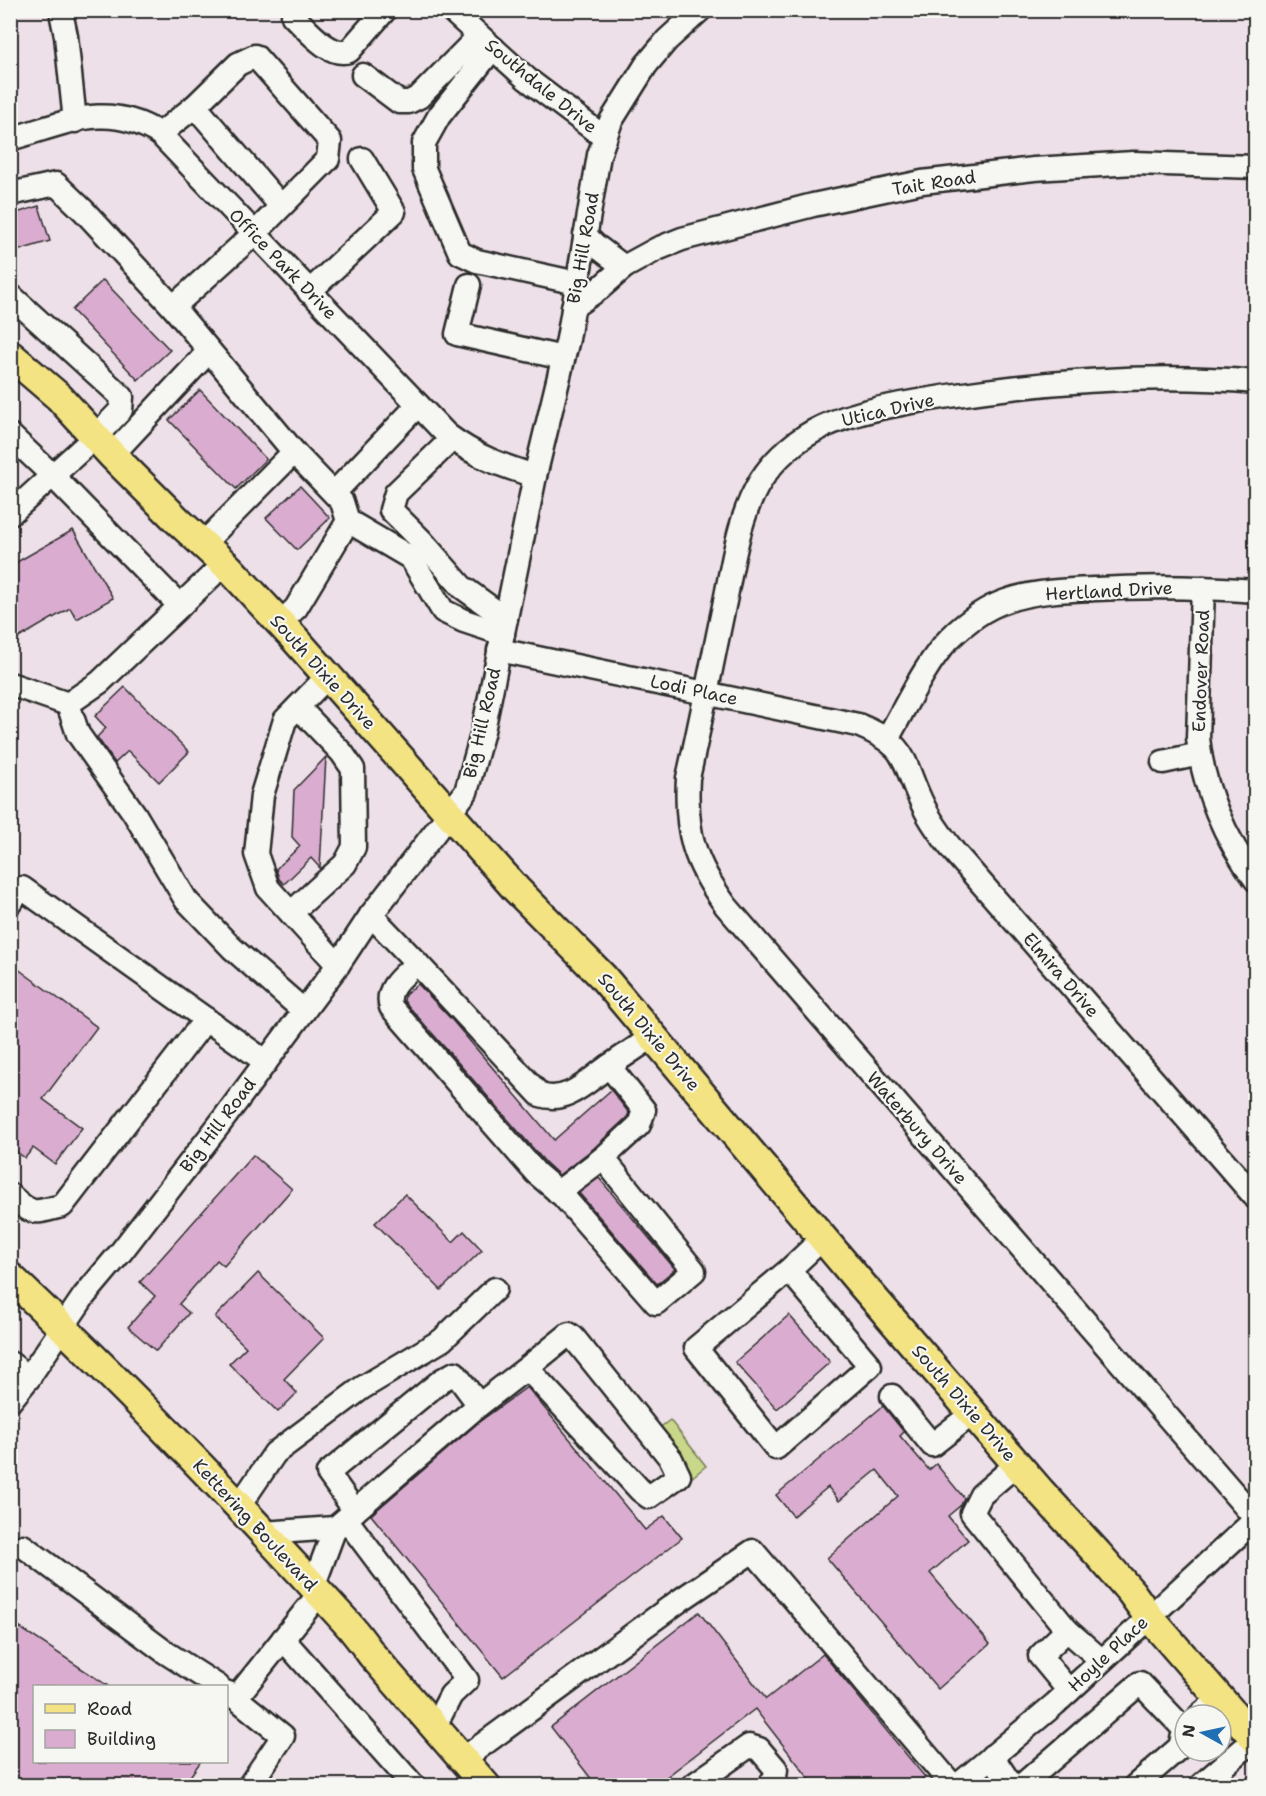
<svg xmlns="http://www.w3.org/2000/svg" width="1266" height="1796" font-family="'Shantell Sans',sans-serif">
<rect width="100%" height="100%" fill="#eee0e8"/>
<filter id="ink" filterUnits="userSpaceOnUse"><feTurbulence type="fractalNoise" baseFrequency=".0167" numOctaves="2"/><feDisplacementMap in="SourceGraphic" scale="12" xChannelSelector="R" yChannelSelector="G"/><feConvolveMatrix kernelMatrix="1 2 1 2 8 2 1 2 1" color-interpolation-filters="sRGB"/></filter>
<g filter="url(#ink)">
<polygon fill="#c9d78a" stroke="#7a815a" stroke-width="1.5" points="670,1420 706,1466 690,1479 654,1432"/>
<g fill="#daadd0" stroke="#2b2b2b" stroke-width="1.5">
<polygon points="39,206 50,241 10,253 10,215"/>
<polygon points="103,280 170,350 138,380 72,310"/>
<polygon points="200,390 266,459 236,489 169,420"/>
<polygon points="300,486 330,518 297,550 266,518"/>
<polygon points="73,530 113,598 77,619 70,608 10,643 10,566"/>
<polygon points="125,687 189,752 159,782 128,751 115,763 97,737 106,728 95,716"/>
<polygon points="326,757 320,868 311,858 284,884 279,879 276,869 300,846 292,837 294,790"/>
<polygon points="10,963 97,1027 43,1099 82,1128 55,1164 33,1148 25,1158 10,1147"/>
<polygon points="418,984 452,1020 554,1140 611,1090 629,1113 627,1117 594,1148 559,1175 546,1163 404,1001 405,995"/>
<polygon points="253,1155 292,1189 224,1266 217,1260 179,1304 189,1313 156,1351 128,1327 155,1296 140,1282"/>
<polygon points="599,1178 675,1269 657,1284 579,1193"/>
<polygon points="405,1194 453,1242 464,1231 482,1250 441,1290 375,1223"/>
<polygon points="258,1273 324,1338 284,1379 297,1393 278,1412 229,1364 246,1347 215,1317"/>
<polygon points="789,1315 830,1362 777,1409 735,1362"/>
<polygon points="527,1387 645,1530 664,1516 682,1538 503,1677 371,1515 479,1422"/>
<polygon points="883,1406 904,1432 900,1436 929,1470 936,1464 964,1498 961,1505 948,1516 968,1540 930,1573 990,1644 938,1689 827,1558 898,1496 877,1470 839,1501 828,1487 793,1516 776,1495"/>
<polygon points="699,1612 766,1699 823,1654 925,1777 914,1785 814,1785 755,1709 656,1785 596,1785 551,1727"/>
<polygon points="10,1621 108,1686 34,1686 34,1761 201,1761 184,1785 10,1785"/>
</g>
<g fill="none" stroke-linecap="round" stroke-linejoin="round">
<g stroke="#2b2b2b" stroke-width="27">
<g id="minor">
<polyline points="451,10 527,79 605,138"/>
<path d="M293 16C306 28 329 58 349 51L385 10"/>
<polyline points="62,17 66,36 75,121"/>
<polyline points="493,48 439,116 424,143 424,169 460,253 477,261 577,283"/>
<polyline points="363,75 399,102 409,102 419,97 479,36"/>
<polyline points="195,106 280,205"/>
<polyline points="160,134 195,106 238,64 255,56 330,141 328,159 254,234 173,307"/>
<path d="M10 139C67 123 106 100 160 134L447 435C477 457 500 465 535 476"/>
<polyline points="10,194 56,184 84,211 173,307 294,452 342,502 348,521 296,608 280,623"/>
<polyline points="585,235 595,245 624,267"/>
<polyline points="469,285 457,334 563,358"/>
<polyline points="309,292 394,212 362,159"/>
<polyline points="10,295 122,397 121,410 95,437 10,514"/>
<polyline points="573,307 599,289 624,267 657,249 682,239 813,205 922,182 1034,169 1134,163 1256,167"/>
<path d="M1256 382C1153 373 1050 381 949 396 907 403 860 409 822 427 798 438 775 458 761 480 738 517 733 564 724 606 712 663 701 721 688 778 685 833 694 862 726 906L1256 1519"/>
<polyline points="10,435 53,476 180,606"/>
<polyline points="452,439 396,493 391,510 421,540 462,587 506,619"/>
<polyline points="112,455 209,351"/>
<polyline points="334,493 418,405"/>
<polyline points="348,521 411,558 443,611 464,621 503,634"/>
<polyline points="203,544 294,452"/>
<path d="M1203 588 1198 738C1203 788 1225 839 1256 880"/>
<path d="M499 650 858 725C912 747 901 762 924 807 932 824 944 839 955 853L1256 1198"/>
<polyline points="328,676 285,720 262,795 256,854 268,888 338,965"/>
<polyline points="10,684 68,704 100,682 224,564"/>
<polyline points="68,704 78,734 134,813 186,900 232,948 304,1011"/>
<path d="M887 739C905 708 925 664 949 639 965 623 985 608 1006 601 1034 591 1067 590 1096 589 1149 586 1203 587 1256 591"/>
<polyline points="1163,762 1200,754"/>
<polyline points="10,903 22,888 266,1062"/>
<polyline points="291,913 345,864 354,847 353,769 342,753 298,707"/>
<path d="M371 915 417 963 540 1095C568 1104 587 1081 609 1066"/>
<path d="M417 963C405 975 384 988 391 1007L536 1173 563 1196 656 1303 694 1271 603 1158"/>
<polyline points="558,1192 603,1158 639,1125 644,1110 609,1066 652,1037"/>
<path d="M10 1195C32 1216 34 1213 62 1206L206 1019"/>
<polyline points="789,1270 696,1348 776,1448 870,1366 789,1270 823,1238"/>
<polyline points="10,1363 29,1378"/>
<polyline points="892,1396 932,1445 973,1413"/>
<polyline points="10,1401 27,1380 84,1296 121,1252 219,1125 338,965 371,915 466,792 483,731 535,476 568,339 599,155 611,121 646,65 667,40 700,10"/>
<polyline points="1017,1464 981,1495 972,1513 1067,1630 1040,1656 1069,1691"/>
<polyline points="239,1506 275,1453 362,1388 442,1340 495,1289"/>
<polyline points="355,1511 328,1473 442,1380 455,1373 479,1405"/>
<polyline points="346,1519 467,1680 451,1695 435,1726"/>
<polyline points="335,1528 479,1405 527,1368 640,1490 649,1497 679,1476 671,1459 573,1337 569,1334 527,1368"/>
<polyline points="263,1533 335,1528 313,1587"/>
<polyline points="23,1546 165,1652 218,1686"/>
<polyline points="1067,1630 1101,1660"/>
<polyline points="283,1639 414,1786"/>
<polyline points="226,1692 236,1698 319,1594"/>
<polyline points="236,1698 283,1736 249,1786"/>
<polyline points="1200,1715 1220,1699"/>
<polyline points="992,1756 1012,1786"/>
<polyline points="463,1759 679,1601 753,1551 953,1786"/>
<polyline points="692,1786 749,1746 759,1749 776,1769 775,1777 769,1786"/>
<polyline points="957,1786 1055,1704 1256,1519"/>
<polyline points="1021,1786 1140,1683 1184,1729"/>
<polyline points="1135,1786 1180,1747 1185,1728"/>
<polyline points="1200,1786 1255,1739"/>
</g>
</g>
<g stroke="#2b2b2b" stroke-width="33">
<g id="major">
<polyline points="10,355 59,397 112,455 177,520 229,568 295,639 516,889 602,976 863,1286 1040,1491 1097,1553 1131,1592 1149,1617 1256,1740"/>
<path d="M10 1277C127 1388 239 1504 347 1623 356 1633 364 1644 372 1655 410 1699 448 1742 486 1786"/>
</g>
</g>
<use href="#minor" stroke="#f6f6f2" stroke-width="22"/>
<use href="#major" stroke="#f4e382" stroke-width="28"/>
</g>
</g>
<g text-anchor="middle" stroke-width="4.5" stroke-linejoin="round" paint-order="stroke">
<g font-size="18" fill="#2b2b2b" stroke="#f6f6f2">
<text transform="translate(541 86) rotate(39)" y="6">Southdale Drive</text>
<text transform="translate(934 183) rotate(-9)" y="6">Tait Road</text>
<text transform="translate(583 248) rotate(-80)" y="6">Big Hill Road</text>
<text transform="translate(283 264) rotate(46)" y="6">Office Park Drive</text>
<text transform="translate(888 410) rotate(-13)" y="6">Utica Drive</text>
<text transform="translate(1109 591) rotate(-3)" y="6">Hertland Drive</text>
<text transform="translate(1201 671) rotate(-88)" y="6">Endover Road</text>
<text transform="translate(323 672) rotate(48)" y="6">South Dixie Drive</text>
<text transform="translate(694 690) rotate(12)" y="6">Lodi Place</text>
<text transform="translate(482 723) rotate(-77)" y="6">Big Hill Road</text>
<text transform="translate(1061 975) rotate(49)" y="6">Elmira Drive</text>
<text transform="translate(649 1032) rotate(50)" y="6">South Dixie Drive</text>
<text transform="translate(218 1125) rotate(-53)" y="6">Big Hill Road</text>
<text transform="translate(917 1128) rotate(49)" y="6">Waterbury Drive</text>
<text transform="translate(964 1403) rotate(49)" y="6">South Dixie Drive</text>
<text transform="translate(255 1525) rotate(47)" y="6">Kettering Boulevard</text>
<text transform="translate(1108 1654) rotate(-43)" y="6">Hoyle Place</text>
</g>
</g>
<rect width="1266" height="1796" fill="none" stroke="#f6f6f2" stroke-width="36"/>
<rect x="18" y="18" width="1230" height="1760" fill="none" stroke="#2b2b2b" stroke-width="2" filter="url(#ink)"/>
<rect x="33" y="1685" width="195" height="78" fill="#f6f6f2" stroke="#a5a5a2" stroke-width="1.5"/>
<rect x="45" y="1704" width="30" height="9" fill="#f4e382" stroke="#a5a5a2" stroke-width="1.5"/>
<text x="87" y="1715" font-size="18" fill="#2b2b2b">Road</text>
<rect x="45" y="1730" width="30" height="18" fill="#daadd0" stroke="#a5a5a2" stroke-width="1.5"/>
<text x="87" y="1745" font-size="18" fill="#2b2b2b">Building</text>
<g transform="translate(1203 1733) rotate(278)"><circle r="28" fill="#f6f6f2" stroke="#a5a5a2" stroke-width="1.5"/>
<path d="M0-4.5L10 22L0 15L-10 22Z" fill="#1f6fb2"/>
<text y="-9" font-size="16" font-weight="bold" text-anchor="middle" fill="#2b2b2b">N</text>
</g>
</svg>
